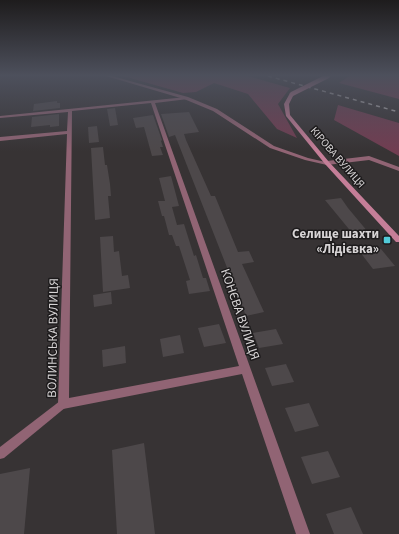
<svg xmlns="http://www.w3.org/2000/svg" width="399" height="534" font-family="'Source Sans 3',sans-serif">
<rect width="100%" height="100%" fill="#373334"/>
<g fill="#713d51">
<polygon points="123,76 248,76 290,88 278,104 297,138 277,129 248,94 214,83 196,92 183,93"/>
<polygon points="349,76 399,76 399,99 339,83"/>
<polygon points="338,105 399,123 399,156 334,120"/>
</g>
<g fill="#4d484a">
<polygon points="57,101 57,103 60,103 60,108 33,111 34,104"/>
<polygon points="115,108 118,125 110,126 107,109"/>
<polygon points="189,112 199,132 184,134 186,140 211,196 215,196 238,252 249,251 254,262 242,264 264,312 246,316 175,135 169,137 161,114"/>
<polygon points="59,114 59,126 50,127 50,125 31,127 32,117"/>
<polygon points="153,115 162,140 161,141 163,147 160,147 163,155 152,156 144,127 136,128 133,118"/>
<polygon points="97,126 99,142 89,143 88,127"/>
<polygon points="103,147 105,165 107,165 110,184 111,196 108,196 110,218 95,220 91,148"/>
<polygon points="171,176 179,206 172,207 177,225 184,224 194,256 196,255 203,278 206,278 210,291 189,294 186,281 190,280 179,246 176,246 172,235 169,235 164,216 162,216 158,201 165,201 159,178"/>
<polygon points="341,198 348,208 368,232 353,234 325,200"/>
<polygon points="113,236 114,252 119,251 122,276 128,275 130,288 103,292 100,237"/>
<polygon points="381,249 395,266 373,269 360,252"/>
<polygon points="111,292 112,304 94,307 93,295"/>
<polygon points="219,324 226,343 204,347 198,328"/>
<polygon points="276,329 283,344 259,348 253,333"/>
<polygon points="180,335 184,353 163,357 160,339"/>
<polygon points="125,346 126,363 103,367 102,350"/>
<polygon points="286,364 294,382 272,386 265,368"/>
<polygon points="309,403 319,426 295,432 285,408"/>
<polygon points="144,443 155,534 117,534 112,450"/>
<polygon points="328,451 340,477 312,484 301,457"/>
<polygon points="30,468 24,534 0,534 0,474"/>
<polygon points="351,507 363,534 334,534 326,514"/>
</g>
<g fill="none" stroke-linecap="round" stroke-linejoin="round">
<polygon fill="#916474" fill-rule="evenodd" points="63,400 66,401 68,404 66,407 4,458 0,459 0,447 60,401"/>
<g fill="#916474" fill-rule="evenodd">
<path d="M186 97 188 98V99L155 103 310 534H296L242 374 63 409 59 408 58 404 67 134 0 141V137L67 131 68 112 0 118V116ZM151 103 239 366 69 398 72 111Z"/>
<polygon points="369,156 399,167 399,171 369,160 327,165 324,163 327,161"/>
</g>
<polygon fill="#916474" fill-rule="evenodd" points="106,76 112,76 188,97 217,109 274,146 308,158 330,163 327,165 305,160 270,148 213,111 184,99"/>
<polygon fill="#c57e98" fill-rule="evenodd" points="290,93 294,94 289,104 290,115 329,162 399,236 399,242 396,242 325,164 286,116 284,104"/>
<polyline stroke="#b3b0b1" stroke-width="1.5" stroke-dasharray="4 4" stroke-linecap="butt" points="268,76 399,112"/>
<polyline stroke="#c57e98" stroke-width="4.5" points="292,94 328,76"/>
</g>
<linearGradient id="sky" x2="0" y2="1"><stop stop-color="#1e1c1d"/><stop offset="0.5" stop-color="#4d505c"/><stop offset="1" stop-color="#4d505c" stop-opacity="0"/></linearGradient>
<rect width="399" height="151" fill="url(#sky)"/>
<rect fill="#52cbd9" stroke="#1d1b1c" stroke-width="1.5" x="383" y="236" width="8" height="8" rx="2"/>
<g text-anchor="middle" stroke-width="3" stroke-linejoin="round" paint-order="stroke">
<g font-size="11" fill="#d7d4d5" stroke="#1d1b1c">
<text transform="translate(338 157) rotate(49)" y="4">КІРОВА ВУЛИЦЯ</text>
</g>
<g font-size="13" font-weight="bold" fill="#d7d4d5" stroke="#1d1b1c" text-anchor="end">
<text x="379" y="238">Селище шахти<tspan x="379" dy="15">«Лідієвка»</tspan></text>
</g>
<g font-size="13" fill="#d7d4d5" stroke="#1d1b1c">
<text transform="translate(241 314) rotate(71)" y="5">КОНЄВА ВУЛИЦЯ</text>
<text transform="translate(52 338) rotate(-89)" y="5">ВОЛИНСЬКА ВУЛИЦЯ</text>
</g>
</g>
</svg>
